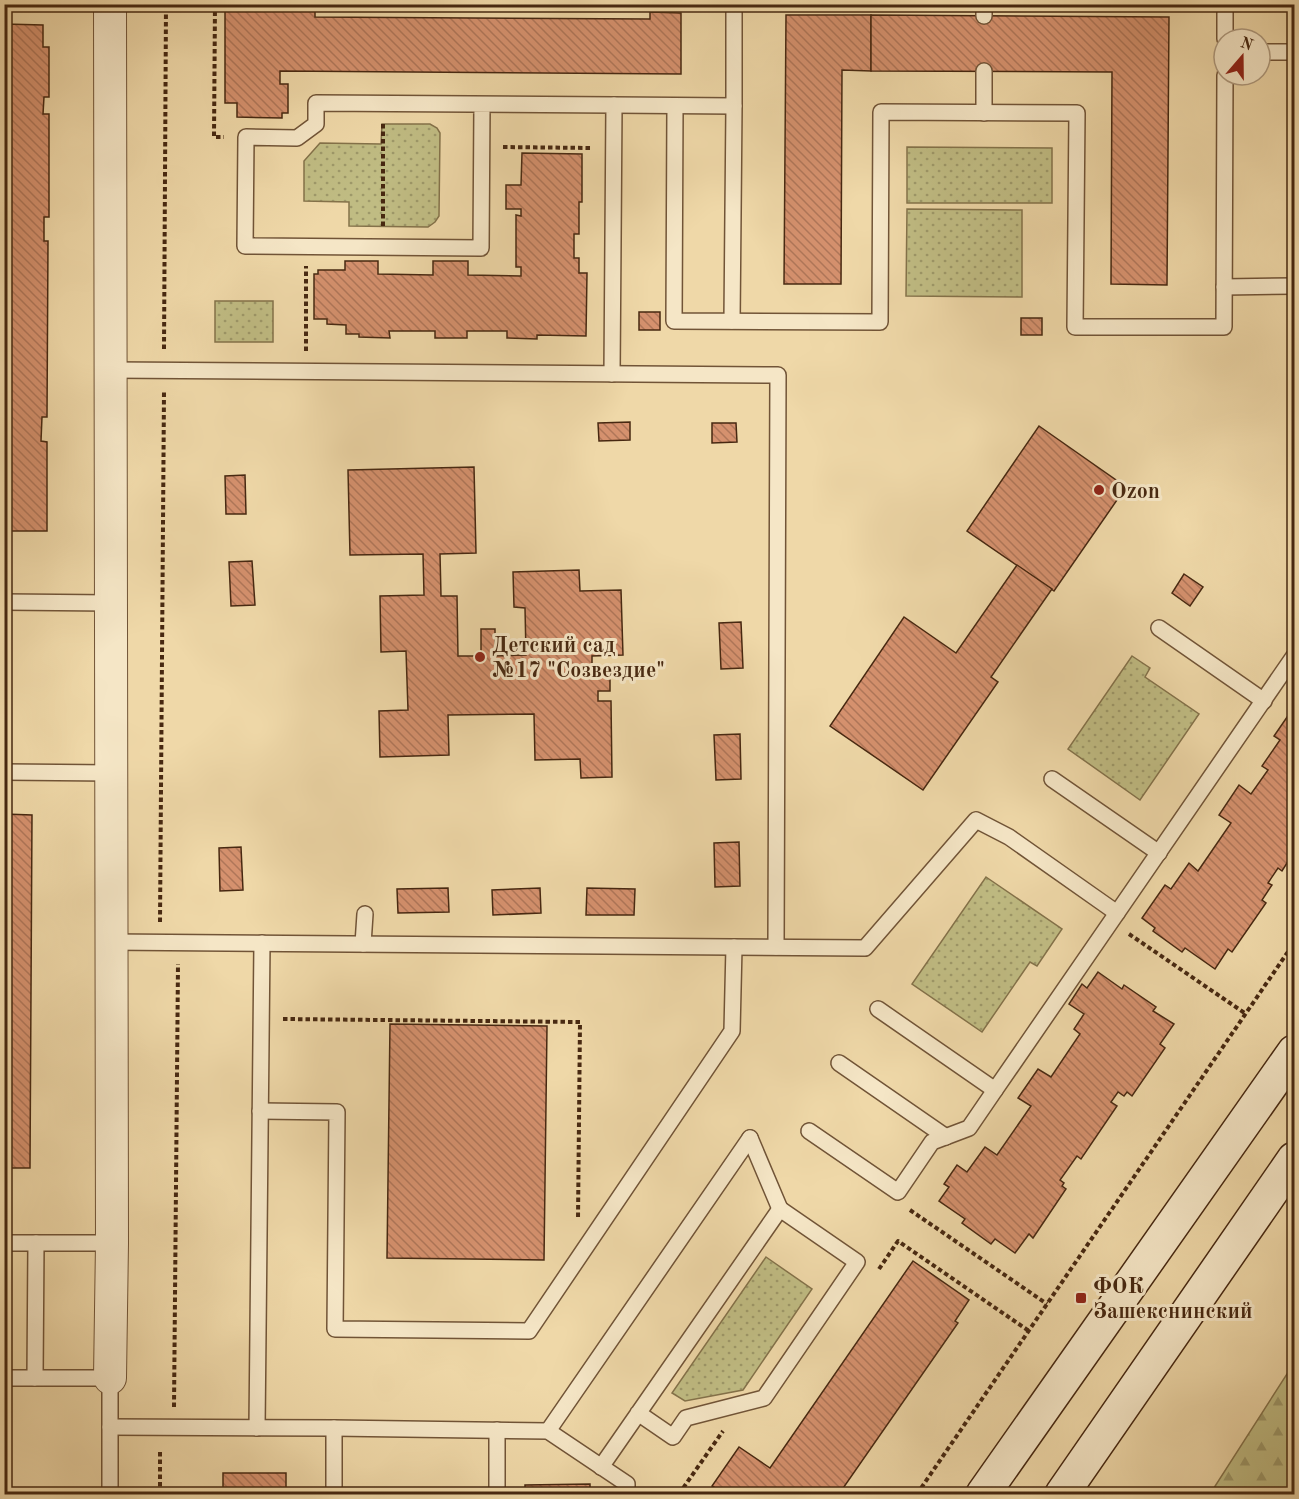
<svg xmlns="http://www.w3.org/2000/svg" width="1299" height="1499" font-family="'Old Standard TT',serif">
<defs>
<pattern id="grass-dots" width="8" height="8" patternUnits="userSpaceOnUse" patternTransform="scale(1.5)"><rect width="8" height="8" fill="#c0bc83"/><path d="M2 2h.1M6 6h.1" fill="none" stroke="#9e996a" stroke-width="1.8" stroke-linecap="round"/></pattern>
<pattern id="forest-firs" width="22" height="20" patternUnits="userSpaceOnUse" patternTransform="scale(1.5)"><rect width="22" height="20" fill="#c0bc83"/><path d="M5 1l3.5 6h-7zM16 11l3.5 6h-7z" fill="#9e996a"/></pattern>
<pattern id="building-back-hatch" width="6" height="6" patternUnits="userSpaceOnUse" patternTransform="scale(1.5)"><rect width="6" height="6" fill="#d5916e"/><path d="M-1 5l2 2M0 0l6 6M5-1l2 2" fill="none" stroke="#af7659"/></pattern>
</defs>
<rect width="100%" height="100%" fill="#efd8a8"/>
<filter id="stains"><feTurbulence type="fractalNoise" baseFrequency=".00333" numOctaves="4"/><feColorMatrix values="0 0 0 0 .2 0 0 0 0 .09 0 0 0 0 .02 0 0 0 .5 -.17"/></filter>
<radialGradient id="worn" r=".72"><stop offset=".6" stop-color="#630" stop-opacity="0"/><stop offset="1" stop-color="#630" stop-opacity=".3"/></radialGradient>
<g fill="url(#grass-dots)" stroke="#84724a" stroke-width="1.5">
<polygon points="382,124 430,124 437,128 440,133 439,216 435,222 428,227 349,226 349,202 304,201 304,161 320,143 381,144"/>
<polygon points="907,147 1052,148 1052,203 907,203"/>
<polygon points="907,209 1022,210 1022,297 906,296"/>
<rect x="215" y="301" width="58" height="41"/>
<polygon points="1132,656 1150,668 1145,677 1199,714 1140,800 1068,749"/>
<polygon points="986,877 1062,929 1037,966 1030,962 982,1032 912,984"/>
<polygon points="766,1257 812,1289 743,1390 685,1401 672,1393"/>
</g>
<polygon fill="url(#forest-firs)" stroke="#84724a" stroke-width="1.5" points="1294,1363 1294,1494 1210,1494"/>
<g fill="url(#building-back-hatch)" stroke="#472811" stroke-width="1.5">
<polygon points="225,10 315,11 315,17 650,19 650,12 681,13 681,74 280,71 280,84 288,84 288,113 282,113 282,118 237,117 237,103 225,103"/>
<polygon points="786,15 871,15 871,71 842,70 841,284 784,284"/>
<polygon points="871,15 1169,17 1167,285 1111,284 1112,72 871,71"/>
<polygon points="4,24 43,25 43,47 49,47 49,97 44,97 43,114 49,114 49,217 44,217 44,241 48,241 47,417 42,417 41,441 47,442 47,531 4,531"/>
<polygon points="522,153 582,154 582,202 579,202 579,234 574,234 574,258 579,258 579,273 587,273 586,336 537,335 537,339 507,338 507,331 467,331 467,338 435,338 435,331 389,331 390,338 359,337 359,334 346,334 346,325 327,324 327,319 314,319 314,274 318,274 318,270 345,270 345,261 378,261 378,274 433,275 433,261 468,261 468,275 521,276 521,267 516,267 516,215 521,216 521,209 506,209 506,185 521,185"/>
<rect x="639" y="312" width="21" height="18"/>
<rect x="1021" y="318" width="21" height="17"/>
<polygon points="630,422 630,440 599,441 598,423"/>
<polygon points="712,423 736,423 737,442 712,443"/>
<polygon points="1039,426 1126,487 1054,591 967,531"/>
<polygon points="474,467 476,553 440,554 441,596 457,596 458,656 481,656 481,629 495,629 495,656 526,655 525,608 514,607 513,572 579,570 580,591 621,590 623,655 592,656 592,670 610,670 610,691 598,691 598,701 611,701 612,777 581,778 580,759 535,760 534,714 448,715 449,755 380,757 379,711 408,710 406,651 381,652 380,596 424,595 423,554 350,555 348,470"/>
<polygon points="245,475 246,514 226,514 225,476"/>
<polygon points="252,561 255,605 231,606 229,562"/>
<polygon points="1017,565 1052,589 991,677 998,682 923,790 830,726 904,617 956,653"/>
<polygon points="1184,574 1203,587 1190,606 1172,593"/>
<polygon points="741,622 743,668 721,669 719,623"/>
<polygon points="1294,707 1294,852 1282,871 1278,868 1268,883 1272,885 1262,900 1266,903 1232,952 1228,949 1215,969 1185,948 1182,952 1153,931 1155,928 1142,918 1165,885 1171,889 1189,863 1198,871 1231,823 1219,815 1239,785 1251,794 1268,770 1262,766 1280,740 1274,736"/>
<polygon points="740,734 741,779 716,780 714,735"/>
<polygon points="4,814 32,815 30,1168 4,1168"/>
<polygon points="739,842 740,886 715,887 714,843"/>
<polygon points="241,847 243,890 220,891 219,848"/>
<polygon points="448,888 449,912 398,913 397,889"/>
<polygon points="540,888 541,913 493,915 492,890"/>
<polygon points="587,888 635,889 634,915 586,915"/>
<polygon points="1098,972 1122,989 1124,985 1156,1007 1153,1011 1174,1024 1160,1044 1165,1048 1132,1096 1127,1092 1124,1096 1118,1092 1111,1102 1117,1106 1081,1159 1077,1156 1060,1180 1064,1183 1062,1186 1066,1189 1033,1238 1029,1234 1015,1253 995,1239 991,1244 962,1223 965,1219 939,1201 949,1187 944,1184 957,1165 967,1172 985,1147 997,1155 1031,1106 1018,1098 1038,1069 1051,1077 1080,1034 1074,1029 1084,1014 1069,1004 1082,984 1087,988"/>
<polygon points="390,1024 547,1026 544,1260 387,1258"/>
<polygon points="913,1261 969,1300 955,1321 958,1323 839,1494 725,1494 712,1486 739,1447 770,1468"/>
<rect x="223" y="1473" width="63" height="21"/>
<polygon points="590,1484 590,1494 525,1494 525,1485"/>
</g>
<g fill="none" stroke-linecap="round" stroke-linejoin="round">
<g stroke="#715437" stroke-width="18">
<g id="lane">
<polyline points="984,16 984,4"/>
<polyline points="1225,39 1225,4"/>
<polyline points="1260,52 1294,52"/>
<polyline points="482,105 481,248 245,246 246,137 297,138 316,124 316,103 614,105 612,374"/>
<polyline points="614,105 734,106 734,4"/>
<polyline points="675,106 674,321 880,322 881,112 1077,113 1075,327 1224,327 1225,75"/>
<polyline points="984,113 984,71"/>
<polyline points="1224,287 1294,286"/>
<polyline points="732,321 734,106"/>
<polyline points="110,370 778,375 776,947"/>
<polyline points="4,602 111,603"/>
<polyline points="1159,628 1264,701"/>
<polyline points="4,772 112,773"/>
<polyline points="1052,779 1159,853"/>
<polyline points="110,942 865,948 976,820 1009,837 1117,913 1294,656"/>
<polyline points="363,944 365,914"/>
<polyline points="878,1009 995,1090 1117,913"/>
<polyline points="839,1063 946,1137"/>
<polyline points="260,1111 337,1112 335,1329 529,1331 732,1031 734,947"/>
<polyline points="809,1131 898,1192 932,1142 969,1128 995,1090"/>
<polyline points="750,1138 780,1209"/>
<polyline points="4,1243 112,1243"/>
<polyline points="4,1378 110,1378 110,1494"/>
<polyline points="35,1378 36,1243"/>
<polyline points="110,1427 334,1428 334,1494"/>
<polyline points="257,1428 262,943"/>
<polyline points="334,1428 548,1431 627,1484 627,1494"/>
<polyline points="548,1431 750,1138"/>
<polyline points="601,1467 780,1209 857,1262 764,1398 686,1418 673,1437 638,1413"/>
<polyline points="497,1494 497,1430"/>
</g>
</g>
<g stroke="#715437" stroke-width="34">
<polyline id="street" points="110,4 112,1243 110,1378"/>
</g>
<g stroke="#472811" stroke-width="36">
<g id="secondary">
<polyline points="983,1494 1294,1052"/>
<polyline points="1062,1494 1294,1159"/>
</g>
</g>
<g stroke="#472811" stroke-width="4" stroke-dasharray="4.5 3" stroke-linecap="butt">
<polyline points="215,4 214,137 224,137"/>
<polyline points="503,147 592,148"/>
<polyline points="383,226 383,123"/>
<polyline points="164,349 166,4"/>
<polyline points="306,351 306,266"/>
<polyline points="160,922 164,392"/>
<polyline points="1129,934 1246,1014"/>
<polyline points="283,1019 580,1022 578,1219"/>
<polyline points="910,1210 1047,1304"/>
<polyline points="879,1269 898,1241 1029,1331"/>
<polyline points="174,1407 178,964"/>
<polyline points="160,1494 160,1449"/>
<polyline points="679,1494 723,1431"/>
<polyline points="917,1494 1294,943"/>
</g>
<use href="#lane" stroke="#f5e6c6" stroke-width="15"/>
<use href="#street" stroke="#f5e6c6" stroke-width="32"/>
<use href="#secondary" stroke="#f5e6c6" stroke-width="33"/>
</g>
<g fill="#8f2418" stroke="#f5e6c6" stroke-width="2">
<circle cx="1099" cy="490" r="6"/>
<circle cx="480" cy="657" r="6"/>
<rect x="1075" y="1292" width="12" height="12" rx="3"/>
</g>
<g text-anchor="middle" stroke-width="6" stroke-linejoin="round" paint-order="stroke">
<g font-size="22" font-weight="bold" fill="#472811" stroke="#f5e6c6" text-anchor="start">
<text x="1111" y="498">Ozon</text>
<text x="492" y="652">Детский сад<tspan x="492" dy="25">№17 "Созвездие"</tspan></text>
<text x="1093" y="1293">ФОК<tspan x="1093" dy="25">Зашекснинский</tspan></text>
</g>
</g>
<rect width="1299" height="1499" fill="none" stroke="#efd8a8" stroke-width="24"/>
<rect x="6" y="6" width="1287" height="1487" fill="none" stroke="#472811" stroke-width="3"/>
<rect x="12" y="12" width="1275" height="1475" fill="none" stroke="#472811" stroke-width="1.5"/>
<g transform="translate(1242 57) rotate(20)"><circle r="28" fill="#f5e6c6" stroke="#af9a7e" stroke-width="1.5"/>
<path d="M0-4.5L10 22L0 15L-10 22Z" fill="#8f2418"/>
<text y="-9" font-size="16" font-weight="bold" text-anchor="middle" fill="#472811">N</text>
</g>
<rect width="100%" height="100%" filter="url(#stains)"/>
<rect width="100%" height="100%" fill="url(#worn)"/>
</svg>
